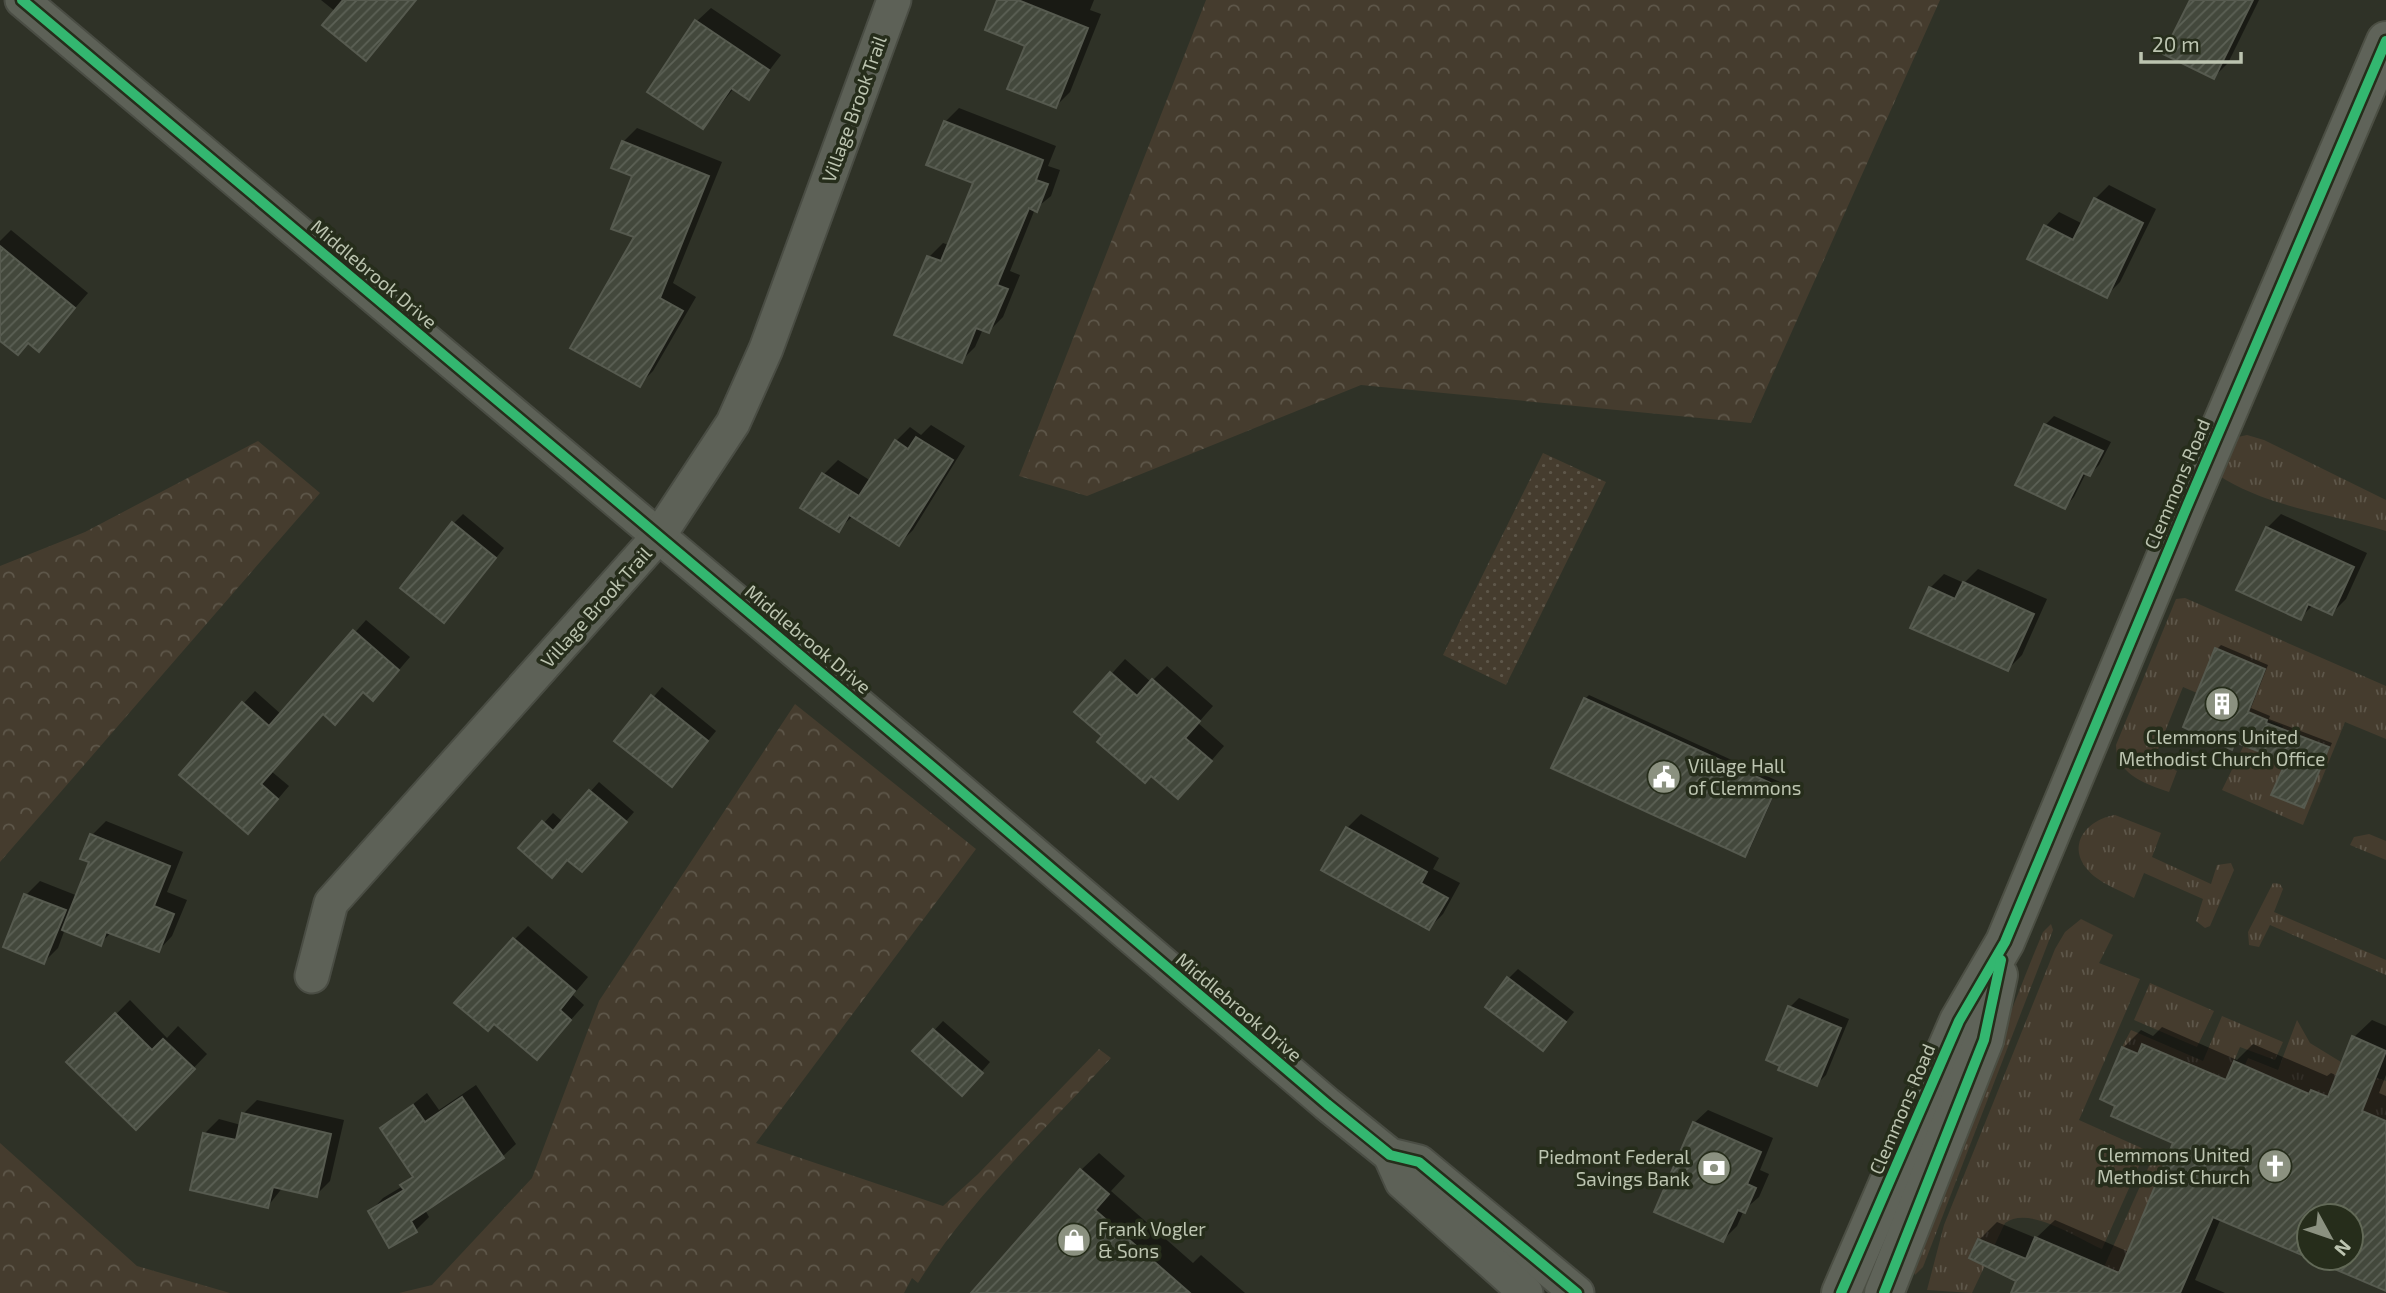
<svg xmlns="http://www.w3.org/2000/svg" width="2386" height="1293" font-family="'Exo 2',sans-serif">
<defs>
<pattern id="grass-tufts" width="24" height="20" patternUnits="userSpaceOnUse" patternTransform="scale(1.75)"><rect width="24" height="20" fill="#453c2e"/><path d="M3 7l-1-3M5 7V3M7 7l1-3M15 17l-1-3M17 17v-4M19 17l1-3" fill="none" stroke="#5e574a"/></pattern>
<pattern id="forest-crowns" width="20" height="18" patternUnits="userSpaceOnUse" patternTransform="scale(1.75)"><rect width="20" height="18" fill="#453c2e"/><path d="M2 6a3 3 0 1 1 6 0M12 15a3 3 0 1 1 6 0" fill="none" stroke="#5e574a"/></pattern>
<pattern id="garden-dots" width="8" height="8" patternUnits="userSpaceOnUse" patternTransform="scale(1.75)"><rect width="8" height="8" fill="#453c2e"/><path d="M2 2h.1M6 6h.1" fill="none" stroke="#5e574a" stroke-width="1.8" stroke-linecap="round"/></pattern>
<pattern id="building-hatch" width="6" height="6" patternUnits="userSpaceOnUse" patternTransform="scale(1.75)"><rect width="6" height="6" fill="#43483c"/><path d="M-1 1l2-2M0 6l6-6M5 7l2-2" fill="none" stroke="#5c6156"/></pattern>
</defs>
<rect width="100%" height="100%" fill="#2f3227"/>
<g fill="url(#grass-tufts)">
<path d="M2247 435 2264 440 2386 500V531C2332 514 2266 507 2218 475L2238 437Z"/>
<path d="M2185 598 2386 686V739L2345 722 2303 825 2222 790 2244 745 2275 744 2283 726 2248 712 2265 669 2215 649 2197 693 2183 687 2154 759 2177 771 2169 792C2145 784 2116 774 2116 745L2176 599Z"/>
<path d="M2115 815 2161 833 2152 857 2211 884 2217 865 2231 863 2234 870 2210 926 2205 928 2196 921 2203 899 2144 873 2134 898C2120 890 2098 883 2087 869 2066 843 2089 819 2115 815Z"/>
<polygon points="2369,834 2386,841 2386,860 2350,845 2354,837"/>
<polygon points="2273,883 2280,884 2283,889 2274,912 2386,960 2386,975 2270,925 2259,947 2249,945 2248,932"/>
<path d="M2081 919 2113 935 2099 963 2140 979 2079 1120 2146 1150 2102 1249C2077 1238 2029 1205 2005 1223L1972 1293 1927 1290 1944 1225 2055 949 2065 932Z"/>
<polygon points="2051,924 2053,930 1923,1267 1915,1275 1913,1270 1918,1246 2031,961 2043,932"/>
<polygon points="2150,983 2214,1011 2197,1047 2134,1020"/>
<polygon points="2222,1016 2283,1042 2275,1060 2240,1047 2226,1080 2142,1045 2138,1054 2122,1047 2131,1030 2203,1061"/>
<polygon points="2297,1020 2310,1043 2341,1062 2340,1067 2347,1070 2334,1099 2312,1090 2309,1094 2245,1065 2248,1058 2278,1070"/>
<polygon points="2374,1077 2386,1081 2386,1125 2376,1117 2352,1107"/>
<polygon points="2153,1157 2165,1162 2119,1273 2104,1267"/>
</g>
<g fill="url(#forest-crowns)">
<polygon points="1206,0 1940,0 1751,423 1361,385 1087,496 1019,476"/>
<polygon points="258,441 320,493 0,862 0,566 85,532"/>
<path d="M795 704 976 849 756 1143 943 1206 978 1174 1099 1049 1111 1058C1045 1130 969 1200 918 1283L912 1278 904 1293H399L432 1285 532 1178 599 1001Z"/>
<polygon points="0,1143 137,1266 230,1293 0,1293"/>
</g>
<polygon fill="url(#garden-dots)" points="1543,453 1606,482 1506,685 1443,655"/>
<g fill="#0007">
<polygon points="321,0 416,0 366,59 336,12"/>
<polygon points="999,0 1094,0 1090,10 1101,14 1070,92 1056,106 1027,45"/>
<polygon points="2192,0 2259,0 2228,63 2214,77"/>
<polygon points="711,8 781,55 749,97 734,88 703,127 697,21"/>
<polygon points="959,108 1056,146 1048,166 1060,170 1051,196 1035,209 1010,271 1020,275 1003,317 989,331 983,329 975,347 961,361 929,257 943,243 949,245 975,182 945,122"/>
<polygon points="637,128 722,162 673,283 696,297 653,371 639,385 634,175 623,142"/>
<polygon points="2109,185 2156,209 2120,282 2106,296 2046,226 2059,212 2083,224 2095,199"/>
<polygon points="11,230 88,293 39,350 29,342 18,353 0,338 0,241"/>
<polygon points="2054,416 2111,442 2099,465 2090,474 2086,473 2074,497 2065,507 2045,425"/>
<polygon points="931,425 965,446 913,530 899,544 853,516 839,529 803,507 824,474 838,460 871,481 896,441 910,427 921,435"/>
<polygon points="463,514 504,548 453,611 453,524"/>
<polygon points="2281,514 2367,553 2346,599 2332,613 2313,605 2300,618 2267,528"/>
<polygon points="1978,569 2047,599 2022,655 2008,669 1930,588 1944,574 1964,583"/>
<polygon points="366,620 410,657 385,686 364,690 323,712 271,771 289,786 260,820 243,704 255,691 282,715"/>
<polygon points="2221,645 2268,665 2251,708 2270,716 2269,719 2332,743 2303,806 2288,761 2237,741 2232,748 2217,649"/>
<polygon points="1125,659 1151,682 1167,666 1213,706 1198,723 1224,746 1192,783 1105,736 1077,712"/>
<polygon points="662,687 716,731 680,775 617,740"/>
<polygon points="1589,695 1780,782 1749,851 1745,855 1585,699"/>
<polygon points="599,782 634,812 591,861 521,848 553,813 563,822"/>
<polygon points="1361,814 1439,858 1433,869 1460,883 1443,914 1429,928 1347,828"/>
<polygon points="106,821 183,852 167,892 187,900 172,936 159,950 112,932 100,943 65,929 58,948 44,962 26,895 40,881 78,896 91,861 92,835"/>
<polygon points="528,926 588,977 573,995 584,1005 537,1058 514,940"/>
<polygon points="1518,969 1574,1012 1543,1049 1509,978"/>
<polygon points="1799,998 1849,1019 1826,1075 1817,1084 1790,1007"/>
<polygon points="130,1000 167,1038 178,1026 207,1054 136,1128 69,1062"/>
<polygon points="2372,1020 2386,1026 2386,1075 2379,1093 2386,1096 2386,1290 2313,1258 2351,1258 2351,1216 2309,1216 2309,1256 2221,1218 2195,1280 2225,1293 2013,1293 2018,1281 1979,1240 1997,1222 2036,1238 2055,1220 2129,1252 2175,1142 2117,1105 2123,1048 2141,1030 2153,1036 2162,1027 2237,1060 2253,1044 2327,1076 2331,1073 2338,1076 2354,1037"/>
<polygon points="943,1021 990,1062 971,1084 915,1051"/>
<polygon points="476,1085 516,1144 502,1157 425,1210 429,1217 416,1230 389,1245 370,1212 383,1198 403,1186 413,1175 382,1129 427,1093 439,1110"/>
<polygon points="257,1100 344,1120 330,1181 316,1195 283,1187 268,1206 205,1133 219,1119 241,1125 243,1114"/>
<polygon points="1708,1110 1773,1138 1760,1170 1769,1174 1759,1197 1744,1210 1737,1226 1723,1240 1694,1123"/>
<polygon points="1099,1153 1125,1176 1111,1191 1193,1263 1201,1255 1245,1293 987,1293 1081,1170"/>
</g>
<g fill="url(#building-hatch)" stroke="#565a4f" stroke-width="2" fill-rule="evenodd">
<polygon points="343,0 416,0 366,61 322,25"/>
<polygon points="997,0 1018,0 1088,28 1056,108 1007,89 1025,46 985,30"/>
<polygon points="2190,0 2253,0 2214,79 2163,54"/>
<polygon points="695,20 769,70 749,100 731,88 703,129 647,92"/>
<polygon points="944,121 1043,160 1036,180 1048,184 1037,212 1029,208 997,285 1008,289 989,333 976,328 962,363 894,335 927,256 941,261 973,183 926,165"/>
<polygon points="622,141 709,176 660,298 683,311 640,387 570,348 634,237 611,229 632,176 611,168"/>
<polygon points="2094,198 2143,223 2107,298 2027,259 2044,225 2073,240"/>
<polygon points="0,246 75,308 39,352 28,343 18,355 0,341"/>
<polygon points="2044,424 2103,451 2090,476 2083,473 2065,509 2015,485"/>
<polygon points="916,437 953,460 899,546 849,515 839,532 800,508 822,473 859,496 895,440 908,449"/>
<polygon points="452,522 496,558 444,623 400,588"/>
<polygon points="2266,527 2354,567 2332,615 2308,604 2301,620 2236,590"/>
<polygon points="1963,582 2034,614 2008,671 1910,628 1929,587 1955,599"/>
<polygon points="353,630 399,670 373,701 363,692 335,725 323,714 261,784 278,799 248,834 179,775 242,702 269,726"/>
<polygon points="2215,648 2265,669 2248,712 2267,720 2266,723 2329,747 2304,808 2271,795 2286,762 2235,742 2232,750 2183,727"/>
<polygon points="1110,672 1137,696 1152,679 1200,721 1185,738 1212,761 1178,799 1151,776 1145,783 1097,742 1102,736 1074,712"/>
<polygon points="651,695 708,741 672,787 614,741"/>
<polygon points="1584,698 1777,786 1745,857 1551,768"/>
<polygon points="589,790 627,822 582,872 567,860 552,878 518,848 542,821 553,831"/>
<polygon points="1346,827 1427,872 1421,883 1448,898 1429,930 1321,870"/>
<polygon points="90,834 170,866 154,906 174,914 159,952 106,932 101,946 62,930 89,862 80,859"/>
<polygon points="24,894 66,910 44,964 3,947"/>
<polygon points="513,938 575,991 560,1010 571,1020 537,1060 494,1024 488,1031 454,1003"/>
<polygon points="1507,977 1566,1022 1543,1051 1485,1007"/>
<polygon points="1788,1006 1841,1028 1817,1086 1778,1070 1780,1066 1766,1060"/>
<polygon points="115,1013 152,1050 163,1039 195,1069 136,1130 66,1062"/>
<polygon points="933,1029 983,1073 962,1096 912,1051"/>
<path d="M2352 1036 2386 1051 2362 1111 2386 1121V1291L2213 1217 2180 1293H2011L2016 1281 1969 1258 1978 1239 2026 1259 2035 1237 2119 1273 2173 1143 2111 1116 2115 1106 2100 1099 2122 1047 2138 1054 2142 1044 2226 1080 2234 1061 2309 1094 2311 1090 2328 1097ZM2309 1216H2351V1258H2309Z"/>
<polygon points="462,1097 504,1158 411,1221 417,1232 389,1248 368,1211 404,1190 400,1185 413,1177 380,1128 413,1105 425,1122"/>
<polygon points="242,1113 331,1134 317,1197 273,1187 268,1208 190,1190 203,1133 236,1140"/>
<polygon points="1693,1122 1761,1152 1747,1184 1756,1188 1745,1213 1738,1210 1723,1242 1654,1212"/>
<polygon points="1080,1169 1109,1194 1095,1210 1190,1293 971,1293"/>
</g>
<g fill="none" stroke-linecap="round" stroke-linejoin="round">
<g stroke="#4a4d44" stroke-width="37">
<g id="minor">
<polyline points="22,0 928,763 1327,1104 1390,1155 1419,1162 1577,1293"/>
<polyline points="312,976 331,903 658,537 733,423 766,349 894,0"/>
<polyline points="1390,1155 1402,1182 1526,1293"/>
</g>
</g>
<g stroke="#4c4f44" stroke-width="42">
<g id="major">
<polyline points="1841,1293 1959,1021 2005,942 2188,504 2386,41"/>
<polyline points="1884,1293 1984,1040 1998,975"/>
</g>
</g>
<use href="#minor" stroke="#5d6157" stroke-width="33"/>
<use href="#major" stroke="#5f6359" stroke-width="38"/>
<g stroke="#262d1b" stroke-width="15">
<g id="cycleway">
<polyline points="22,0 928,763 1327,1104 1390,1155 1419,1162 1577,1293"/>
<polyline points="1841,1293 1959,1021 2005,942 2188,504 2386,41"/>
<polyline points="1884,1293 1984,1040 2001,960"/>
</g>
</g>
<use href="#cycleway" stroke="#33b770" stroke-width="10"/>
</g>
<defs>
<g id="building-disc" transform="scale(1.75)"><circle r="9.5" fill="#8b9180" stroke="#262d1b"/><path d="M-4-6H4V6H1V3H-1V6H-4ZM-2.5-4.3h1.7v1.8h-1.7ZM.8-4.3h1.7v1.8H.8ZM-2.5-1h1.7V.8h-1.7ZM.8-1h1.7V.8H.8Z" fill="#fff"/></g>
<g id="civic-disc" transform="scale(1.75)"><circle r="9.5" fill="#8b9180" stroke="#262d1b"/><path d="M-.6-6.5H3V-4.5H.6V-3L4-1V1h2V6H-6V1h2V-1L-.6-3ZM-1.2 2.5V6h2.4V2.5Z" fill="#fff"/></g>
<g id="church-disc" transform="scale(1.75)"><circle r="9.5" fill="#8b9180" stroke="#262d1b"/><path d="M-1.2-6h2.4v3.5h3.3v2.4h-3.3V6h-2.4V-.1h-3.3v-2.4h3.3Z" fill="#fff"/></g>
<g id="bank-disc" transform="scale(1.75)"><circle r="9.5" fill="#8b9180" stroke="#262d1b"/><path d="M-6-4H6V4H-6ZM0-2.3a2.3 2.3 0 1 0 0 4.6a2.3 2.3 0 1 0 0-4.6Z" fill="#fff"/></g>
<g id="shop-disc" transform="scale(1.75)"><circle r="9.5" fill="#8b9180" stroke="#262d1b"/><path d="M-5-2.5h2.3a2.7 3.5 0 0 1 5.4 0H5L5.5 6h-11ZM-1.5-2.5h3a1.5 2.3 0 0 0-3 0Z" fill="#fff"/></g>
</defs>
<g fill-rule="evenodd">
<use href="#building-disc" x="2222" y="704"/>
<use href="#civic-disc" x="1664" y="777"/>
<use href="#church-disc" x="2275" y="1166"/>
<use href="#bank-disc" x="1714" y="1168"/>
<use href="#shop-disc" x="1074" y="1240"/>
</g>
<g text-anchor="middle" stroke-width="7" stroke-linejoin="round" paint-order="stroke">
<g font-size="19" fill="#bcc4b0" stroke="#262d1b">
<text transform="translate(854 109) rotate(-70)" y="7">Village Brook Trail</text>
<text transform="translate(374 274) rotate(40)" y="7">Middlebrook Drive</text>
<text transform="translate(2177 484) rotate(-67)" y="7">Clemmons Road</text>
<text transform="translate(596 607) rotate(-48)" y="7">Village Brook Trail</text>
<text transform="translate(808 639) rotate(40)" y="7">Middlebrook Drive</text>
<text transform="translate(1239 1007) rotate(40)" y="7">Middlebrook Drive</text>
<text transform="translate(1902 1109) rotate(-67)" y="7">Clemmons Road</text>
</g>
<g font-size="19" fill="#bcc4b0" stroke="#262d1b" text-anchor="start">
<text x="2222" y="744" text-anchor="middle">Clemmons United<tspan x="2222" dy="22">Methodist Church Office</tspan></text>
<text x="1688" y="773">Village Hall<tspan x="1688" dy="22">of Clemmons</tspan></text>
<text x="2250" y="1162" text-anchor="end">Clemmons United<tspan x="2250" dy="22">Methodist Church</tspan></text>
<text x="1690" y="1164" text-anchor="end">Piedmont Federal<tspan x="1690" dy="22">Savings Bank</tspan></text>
<text x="1098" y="1236">Frank Vogler<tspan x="1098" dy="22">&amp; Sons</tspan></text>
</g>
</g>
<g transform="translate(2330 1237) rotate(130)"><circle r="33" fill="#262d1b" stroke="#626957" stroke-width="2"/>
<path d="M0-5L12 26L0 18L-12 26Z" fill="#8b9180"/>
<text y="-10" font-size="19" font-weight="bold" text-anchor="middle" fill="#bcc4b0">N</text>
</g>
<path d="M2141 52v10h100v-10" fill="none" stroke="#bcc4b0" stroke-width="3.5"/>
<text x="2152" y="52" font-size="21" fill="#bcc4b0" stroke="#262d1b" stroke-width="5" paint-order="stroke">20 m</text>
</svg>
